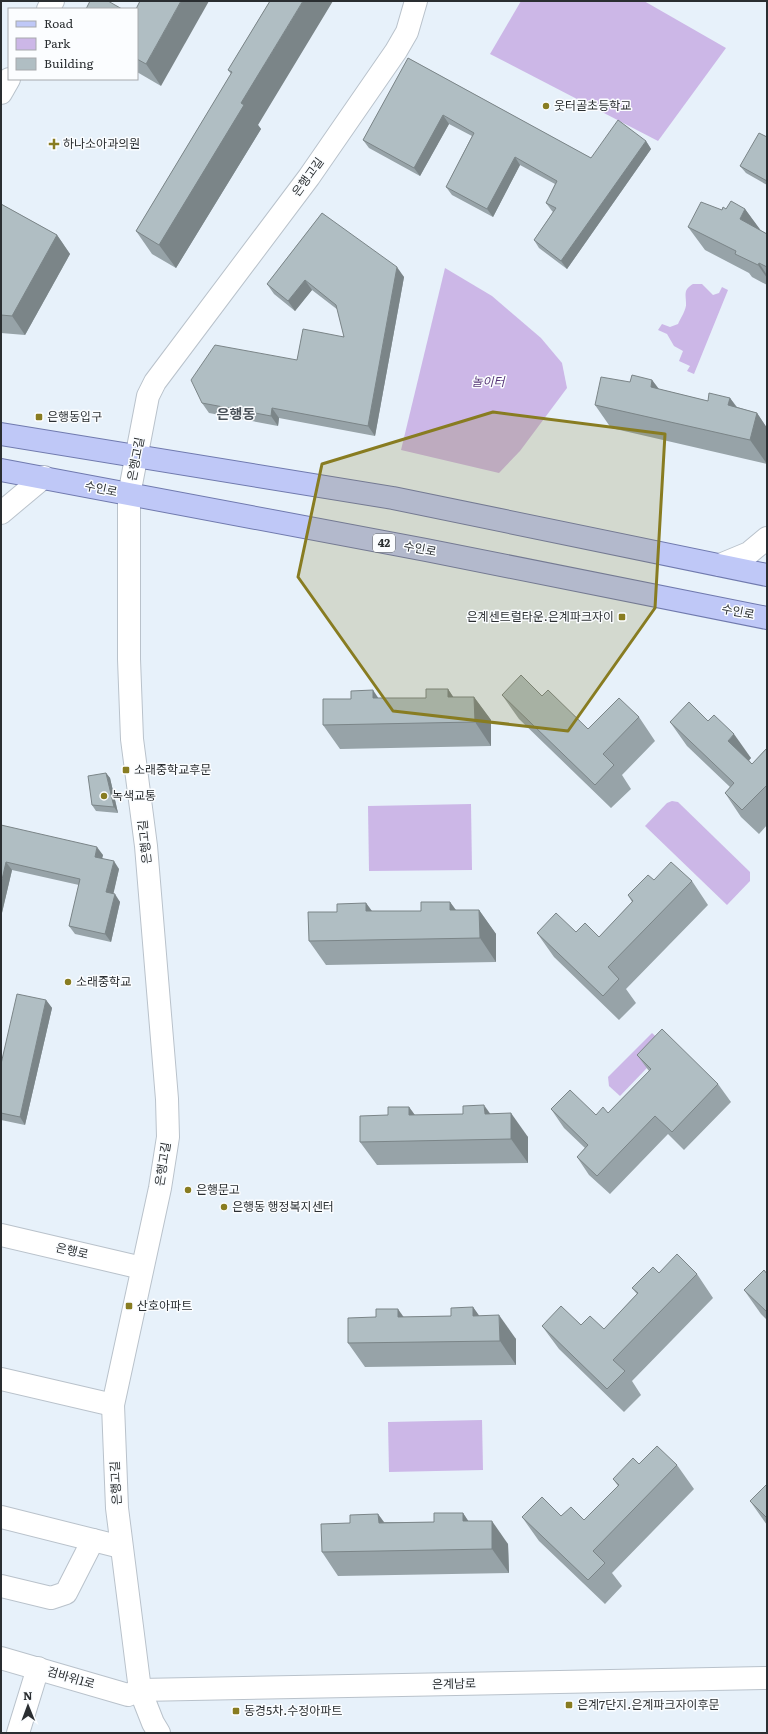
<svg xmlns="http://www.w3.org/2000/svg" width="768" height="1734" font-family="Literata,'Noto Sans KR',serif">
<rect width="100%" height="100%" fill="#e7f1fa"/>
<g fill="#ccb7e7">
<polygon points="521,1 644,1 726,48 658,141 490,54"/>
<polygon points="445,268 492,296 541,338 562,363 567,388 520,451 499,473 401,450"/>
<path d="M693 284H702L713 295 719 293 722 287 728 290 694 374 687 371 690 366 679 361 683 351 674 346 667 334 658 330 662 324 670 327 678 324C680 319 687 309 686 303 686 294 683 290 693 284Z"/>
<polygon points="672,801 678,802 750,872 750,881 727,905 645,826 667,803"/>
<polygon points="471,804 472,870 369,871 368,806"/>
<polygon points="652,1033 667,1047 620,1096 609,1086 608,1077"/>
<polygon points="482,1420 483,1470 389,1472 388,1422"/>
</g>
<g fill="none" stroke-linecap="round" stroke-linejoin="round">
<g stroke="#b9c2cb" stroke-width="24">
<g id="minor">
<polyline points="1,513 44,477"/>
<polyline points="720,565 749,553 767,538"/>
<polyline points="1,1235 142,1268"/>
<polyline points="1,1379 113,1405"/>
<polyline points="1,1517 121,1547"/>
<polyline points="1,1586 51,1598 66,1593 93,1540"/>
<polyline points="1,1658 128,1695 140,1690"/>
<polyline points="18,1733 38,1668"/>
</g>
</g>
<g stroke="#b9c2cb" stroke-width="24">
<g id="tertiary">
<polyline points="48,9 53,1"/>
<polyline points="1,93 9,79"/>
<polyline points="140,1690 767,1678"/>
<polyline points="159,1733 153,1723 140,1690 117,1508 113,1405 160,1188 168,1137 167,1099 146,846 132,739 129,659 129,495 148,396 155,382 309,177 396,51 407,32 416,1"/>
</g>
</g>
<g stroke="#707aae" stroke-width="24">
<g id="primary">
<polyline points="1,434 393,498 767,575"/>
<polyline points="1,470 426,550 767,618"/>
</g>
</g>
<use href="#minor" stroke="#fff" stroke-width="22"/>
<use href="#tertiary" stroke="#fff" stroke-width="22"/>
<use href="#primary" stroke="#bfc8f7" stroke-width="22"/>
</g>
<g fill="#97a3a8">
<polygon points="270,1 258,125 261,129 176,268 152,254 136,231 231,74 228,70"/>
<polygon points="137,9 161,86 137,72"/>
<polygon points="408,58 591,158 646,141 651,149 567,269 539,248 534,240 553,212 552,211 546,203 555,184 520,165 493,217 452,195 446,187 472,136 449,124 420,176 369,148 363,140"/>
<polygon points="767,137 767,185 746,173 740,166"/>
<polygon points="1,204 57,235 70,254 25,335 1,333"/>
<polygon points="726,209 745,209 760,230 767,234 767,285 752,277 749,273 705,250 688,227 722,210"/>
<polygon points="322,213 404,277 375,436 279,418 278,426 209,413 202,403 297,360 344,337 338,310 312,290 295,311 274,294 267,284"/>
<polygon points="652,380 659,389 708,401 730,398 737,407 757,413 767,428 767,464 611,428 595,405 630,382"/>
<polygon points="448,689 453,697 474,697 491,720 491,746 340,749 323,725 378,698 426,698"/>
<polygon points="502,695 542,696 588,729 639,717 655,741 622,775 631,789 611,808 519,719"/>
<polygon points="708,721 751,758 749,760 752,764 767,748 767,825 759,834 741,817 725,793 730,787 687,746 670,722"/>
<polygon points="106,773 110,778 118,813 96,811 92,805"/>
<polygon points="1,825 103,855 102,859 119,869 113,894 120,902 111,942 75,934 69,926 79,885 12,870 1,917"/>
<polygon points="654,880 692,881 708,905 626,989 636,1003 619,1020 554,957 537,933 576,932 599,937 632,902 628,895"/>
<polygon points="450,902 456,910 479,910 496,934 496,962 326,965 309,941 337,912 366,903 372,911 421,911"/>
<polygon points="46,1000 52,1008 25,1125 1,1120 1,1064"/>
<polygon points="637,1055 718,1084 731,1102 684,1150 668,1134 610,1194 589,1175 577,1157 585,1148 564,1128 551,1109 596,1115 608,1113 649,1071"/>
<polygon points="409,1107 415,1115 490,1114 528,1137 528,1163 377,1165 360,1142 388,1115"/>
<polygon points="659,1273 697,1274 713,1298 632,1381 641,1395 624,1412 559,1349 542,1326 581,1325 604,1329 637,1294 632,1288"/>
<polygon points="767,1274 767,1320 761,1314 744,1290"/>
<polygon points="473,1307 479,1316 516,1339 516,1365 365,1367 348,1343 404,1317 451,1316"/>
<polygon points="639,1464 677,1465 694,1489 612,1573 622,1586 605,1604 539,1541 522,1517 561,1516 584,1520 618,1486 613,1479"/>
<polygon points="767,1484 767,1525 750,1501"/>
<polygon points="463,1513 468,1521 508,1544 509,1573 338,1576 322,1552 378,1514 384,1522 434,1522"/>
</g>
<g fill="#7b8588">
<polygon points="181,1 209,1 161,86 146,64"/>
<polygon points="303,1 333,1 258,125 261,129 176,268 159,245 241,103"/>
<polygon points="443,115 449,124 420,176 414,168"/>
<polygon points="646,141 651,149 567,269 561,261"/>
<polygon points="515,157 520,165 493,217 487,209"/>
<polygon points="745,209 762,232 740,219"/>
<polygon points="57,235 70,254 25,335 12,316"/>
<polygon points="759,263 767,275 767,278 758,265"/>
<polygon points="397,267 404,277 375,436 368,426"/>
<polygon points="305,280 312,290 295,311 288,301"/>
<polygon points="652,380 669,403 651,387"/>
<polygon points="730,398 746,421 728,405"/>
<polygon points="272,408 279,418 278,426 271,416"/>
<polygon points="757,413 767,428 767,464 750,440"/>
<polygon points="448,689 464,713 448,697"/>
<polygon points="373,690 389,714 373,698"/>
<polygon points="474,697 491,720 491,746 475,722"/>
<polygon points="734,734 751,758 745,765 728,741"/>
<polygon points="106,773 110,778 118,813 114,807"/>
<polygon points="97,847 103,855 100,865 95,857"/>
<polygon points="114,861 119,869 112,900 106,892"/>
<polygon points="6,862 12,870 1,917 1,884"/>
<polygon points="115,894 120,902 111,942 105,934"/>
<polygon points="450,902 467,926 450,910"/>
<polygon points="366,903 383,927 366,911"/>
<polygon points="479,910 496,934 496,962 480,938"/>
<polygon points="46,1000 52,1008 25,1125 20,1117"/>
<polygon points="484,1105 501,1129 485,1114"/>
<polygon points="409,1107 426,1131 409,1115"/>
<polygon points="511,1113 528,1137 528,1163 511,1139"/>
<polygon points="473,1307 490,1331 473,1316"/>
<polygon points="398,1309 415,1333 398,1317"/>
<polygon points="499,1315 516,1339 516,1365 500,1341"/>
<polygon points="463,1513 479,1537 463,1521"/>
<polygon points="378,1514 395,1538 379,1523"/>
<polygon points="492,1521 508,1544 509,1573 492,1549"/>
</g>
<g fill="#b0bec3" stroke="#7b8588">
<polygon points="90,1 108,1 122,9 86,9"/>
<polygon points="140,1 181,1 146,64 137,59 137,9 136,9"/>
<polygon points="270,1 303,1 241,103 244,105 159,245 136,231 232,72 228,70"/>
<polygon points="408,58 591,158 618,120 646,141 561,261 534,240 556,208 546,203 557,181 515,157 487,209 446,187 474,133 443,115 414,168 363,140"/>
<polygon points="759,133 767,137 767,181 740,166"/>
<polygon points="731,201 745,209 740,219 767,234 767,267 759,263 758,265 735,254 736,251 688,227 701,202 722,210 723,207 726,209"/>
<polygon points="1,204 57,235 12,316 1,315"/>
<polygon points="322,213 397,267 368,426 272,408 271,416 202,403 191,380 215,345 297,360 303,329 344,337 336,305 305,280 288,301 267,284"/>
<polygon points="632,375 652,380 651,387 708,401 709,393 730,398 728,405 757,413 750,440 595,405 601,377 630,382"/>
<polygon points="521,675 542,696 548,690 588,729 619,698 639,717 603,754 614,765 595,785 502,695"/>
<polygon points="426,689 448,689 448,697 474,697 475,722 323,725 323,699 351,699 351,691 373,690 373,698 426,698"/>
<polygon points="689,702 708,721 714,715 734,734 728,741 752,764 767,748 767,785 742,810 725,793 734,783 670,722"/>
<polygon points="106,773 114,807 92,805 88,776"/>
<polygon points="1,825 97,847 95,857 114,861 106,892 115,894 105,934 69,926 80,879 6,862 1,884"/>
<polygon points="671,862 692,881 608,967 619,979 603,996 537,933 556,913 576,932 585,923 599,937 633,901 628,895 648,875 654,880"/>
<polygon points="421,902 450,902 450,910 479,910 480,938 309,941 308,912 337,912 337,904 366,903 366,911 421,911"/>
<polygon points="17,994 46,1000 20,1117 1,1113 1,1064"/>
<polygon points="662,1029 718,1084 672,1132 655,1116 597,1176 577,1157 588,1145 551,1109 570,1090 596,1115 603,1107 608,1113 651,1069 637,1055"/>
<polygon points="484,1105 485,1114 511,1113 511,1139 360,1142 360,1116 388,1115 388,1107 409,1107 409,1115 463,1114 463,1106"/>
<polygon points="677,1254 697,1274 613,1360 625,1371 607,1389 542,1326 561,1306 581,1325 590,1316 604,1329 638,1293 632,1288 653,1267 659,1273"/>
<polygon points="764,1270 767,1274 767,1312 744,1290"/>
<polygon points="473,1307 473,1316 499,1315 500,1341 348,1343 348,1318 376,1317 376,1309 398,1309 398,1317 451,1316 451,1308"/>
<polygon points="657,1446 677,1465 593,1551 605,1563 588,1580 522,1517 542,1497 561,1516 571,1507 584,1520 619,1485 613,1479 633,1458 639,1464"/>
<polygon points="767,1484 767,1518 750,1501"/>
<polygon points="434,1513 463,1513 463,1521 492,1521 492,1549 322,1552 321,1524 350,1523 350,1515 378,1514 379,1523 434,1522"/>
</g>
<path fill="#887c21" fill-opacity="0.2" stroke="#887c21" stroke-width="3" stroke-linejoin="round" d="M493 412 665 434 655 608 568 731 393 711 298 577 322 464Z"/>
<g fill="#887c21" stroke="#fbfdff" stroke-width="1.5">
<circle cx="546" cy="106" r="4"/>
<path d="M52 138h4v4h4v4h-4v4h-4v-4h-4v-4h4z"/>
<rect x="35" y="413" width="8" height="8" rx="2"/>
<rect x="618" y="613" width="8" height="8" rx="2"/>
<rect x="122" y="766" width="8" height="8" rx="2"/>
<circle cx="104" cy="796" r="4"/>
<circle cx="68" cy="982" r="4"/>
<circle cx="188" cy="1190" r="4"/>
<circle cx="224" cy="1207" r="4"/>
<rect x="125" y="1302" width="8" height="8" rx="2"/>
<rect x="565" y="1701" width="8" height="8" rx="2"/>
<rect x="232" y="1707" width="8" height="8" rx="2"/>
</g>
<g text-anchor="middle" stroke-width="3" stroke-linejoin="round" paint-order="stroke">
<rect fill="#fbfdff" stroke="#696c6f" stroke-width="1" x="373" y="534" width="22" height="18" rx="3"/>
<g font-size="11" font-weight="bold" fill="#2a2e31">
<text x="384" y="547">42</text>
</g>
<g font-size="12" fill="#2a2e31" stroke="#fbfdff" text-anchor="start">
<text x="554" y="110">웃터골초등학교</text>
<text x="63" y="148">하나소아과의원</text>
<text x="47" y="421">은행동입구</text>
<text x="614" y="621" text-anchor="end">은계센트럴타운.은계파크자이</text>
<text x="134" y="774">소래중학교후문</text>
<text x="112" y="800">녹색교통</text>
<text x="76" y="986">소래중학교</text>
<text x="196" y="1194">은행문고</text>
<text x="232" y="1211">은행동 행정복지센터</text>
<text x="137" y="1310">산호아파트</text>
<text x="577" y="1709">은계7단지.은계파크자이후문</text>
<text x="244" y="1715">동경5차.수정아파트</text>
</g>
<g font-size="12" fill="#2a2e31" stroke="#fbfdff">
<text transform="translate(308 177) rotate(-54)" y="4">은행고길</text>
<text transform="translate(136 459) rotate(-79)" y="4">은행고길</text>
<text transform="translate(101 489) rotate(12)" y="4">수인로</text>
<text transform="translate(420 549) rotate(11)" y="4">수인로</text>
<text transform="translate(738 612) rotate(11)" y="4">수인로</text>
<text transform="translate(145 842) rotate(-96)" y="4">은행고길</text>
<text transform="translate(163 1164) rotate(-81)" y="4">은행고길</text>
<text transform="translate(72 1251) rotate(13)" y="4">은행로</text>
<text transform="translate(116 1483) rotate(-93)" y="4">은행고길</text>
<text transform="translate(71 1678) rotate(16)" y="4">검바위1로</text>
<text transform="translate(454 1684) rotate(-1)" y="4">은계남로</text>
</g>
<g font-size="12" font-style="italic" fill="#573778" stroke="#fbfdff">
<text x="488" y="386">놀이터</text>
</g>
<g font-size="14" font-weight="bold" fill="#495159" stroke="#fbfdff">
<text x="236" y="419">은행동</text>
</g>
</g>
<rect width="768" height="1734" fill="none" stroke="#2a2e31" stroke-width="4"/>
<rect x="8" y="8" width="130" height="72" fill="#fbfdff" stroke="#a7aaad"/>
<rect x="16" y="21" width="20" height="6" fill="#bfc8f7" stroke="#a7aaad"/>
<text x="44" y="28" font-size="12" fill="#2a2e31">Road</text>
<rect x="16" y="38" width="20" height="12" fill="#ccb7e7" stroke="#a7aaad"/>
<text x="44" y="48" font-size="12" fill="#2a2e31">Park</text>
<rect x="16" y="58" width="20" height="12" fill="#b0bec3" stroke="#a7aaad"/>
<text x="44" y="68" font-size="12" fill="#2a2e31">Building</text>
<g transform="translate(28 1706) rotate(359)" stroke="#fbfdff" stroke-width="3" paint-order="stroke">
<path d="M0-3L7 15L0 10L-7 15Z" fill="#2a2e31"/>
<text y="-6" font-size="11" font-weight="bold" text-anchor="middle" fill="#2a2e31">N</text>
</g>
</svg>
